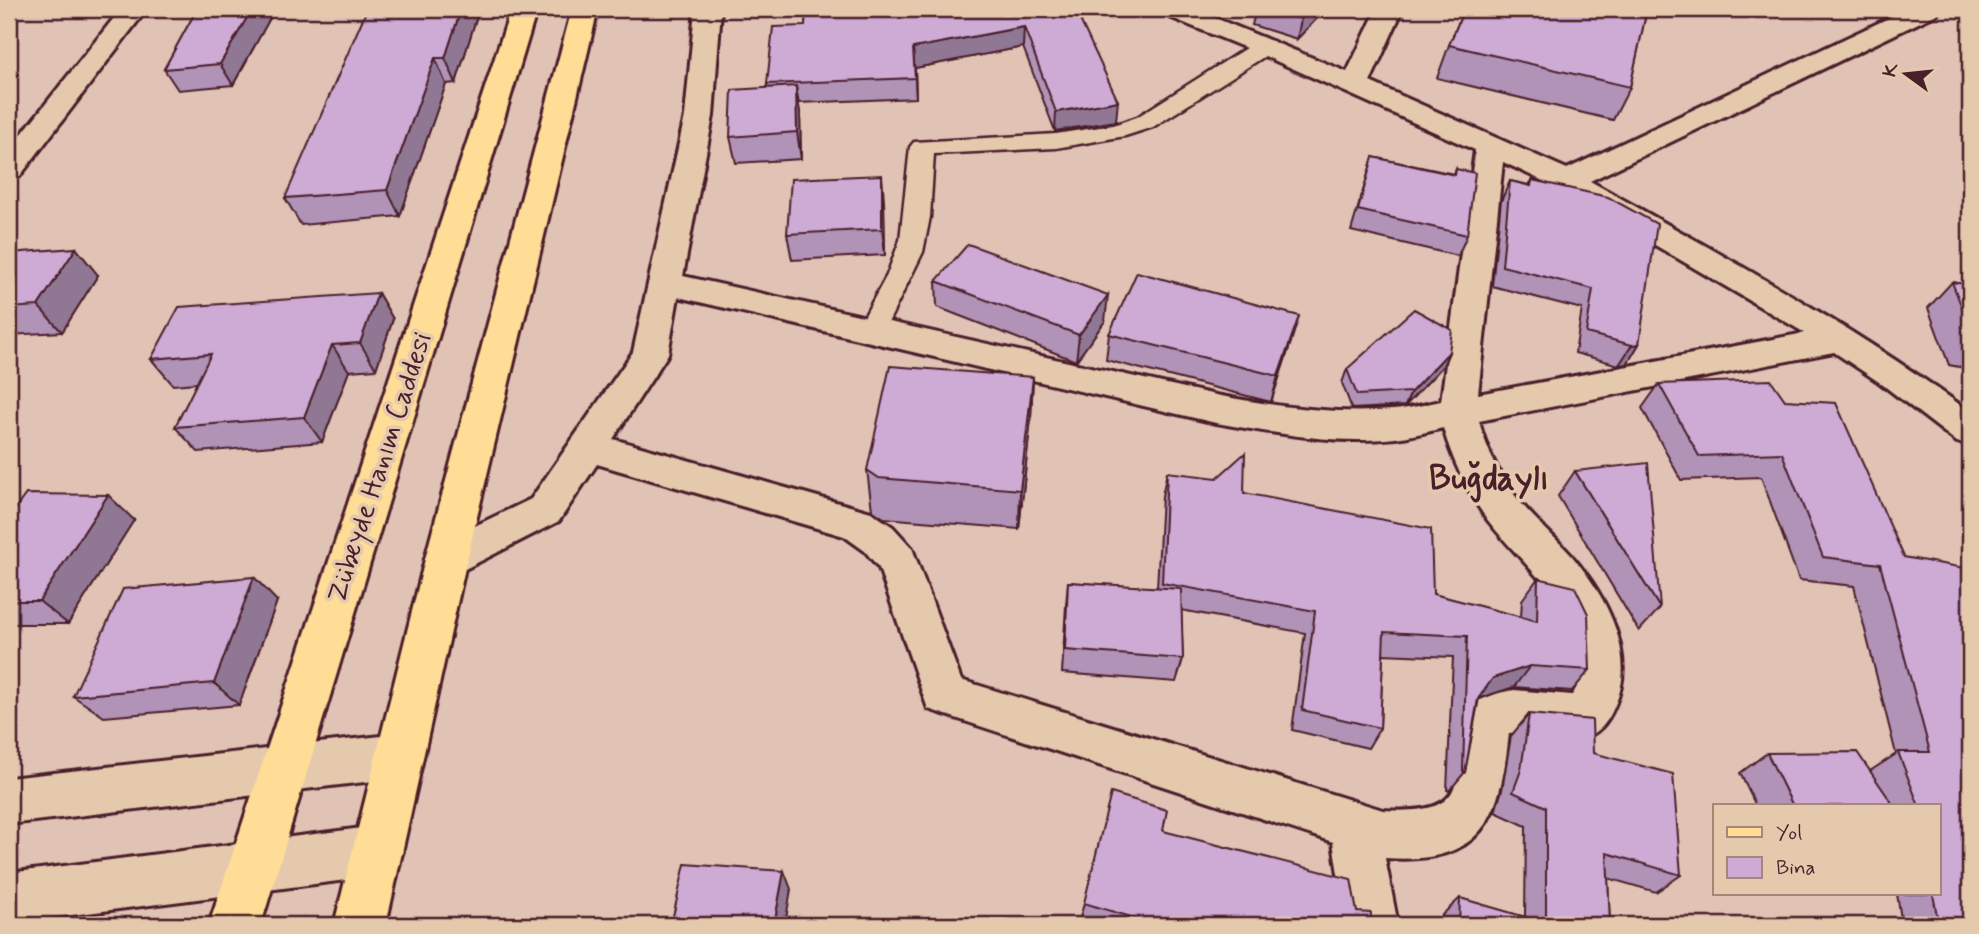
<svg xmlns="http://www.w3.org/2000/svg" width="1979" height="934" font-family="Mynerve,sans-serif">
<rect width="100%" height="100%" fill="#e0c3b5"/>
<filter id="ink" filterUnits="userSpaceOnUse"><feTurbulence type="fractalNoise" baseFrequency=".0143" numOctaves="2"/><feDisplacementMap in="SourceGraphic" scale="14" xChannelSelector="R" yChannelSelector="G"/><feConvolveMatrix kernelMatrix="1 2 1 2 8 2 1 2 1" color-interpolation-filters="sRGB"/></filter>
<g filter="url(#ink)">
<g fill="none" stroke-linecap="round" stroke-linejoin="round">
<g stroke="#4a1f2b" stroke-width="5">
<polygon id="service" points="1265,40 1273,41 1276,46 1273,51 1153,127 1125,136 1056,148 934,154 930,217 923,252 881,337 871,340 861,337 857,330 887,275 900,240 910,147 914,142 1056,134 1113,125 1137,117 1257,41"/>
</g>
<g stroke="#4a1f2b" stroke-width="6">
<g id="minor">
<polygon points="121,9 147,9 20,176 9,179 9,150"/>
<path d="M695 9H721L713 116 683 276 1216 395C1274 406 1334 415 1393 410 1409 409 1425 404 1441 401L1475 150 1256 52 1162 14 1158 9H1193L1347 72 1377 9H1403L1370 82 1567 169 1908 9H1941L1937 14 1590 181C1720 254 1850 324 1970 412V446L1957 442 1879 382 1834 352 1479 421C1486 448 1497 471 1513 493 1530 516 1552 534 1571 555 1605 594 1638 654 1615 705 1609 720 1600 734 1583 738 1564 741 1531 731 1509 733 1500 818 1484 865 1385 858L1398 925H1346L1333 842 928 709 879 568 865 551 844 536 597 464 559 521 461 571 446 576 431 571 425 559 431 547 531 499 633 352 685 116ZM1503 162 1556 187 1805 333 1478 394ZM678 297 1216 423C1274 433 1336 445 1395 438 1411 436 1427 432 1443 428 1452 459 1466 489 1484 515 1518 562 1568 594 1578 654 1581 668 1581 684 1572 695L1514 690 1498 693 1478 701C1432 751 1499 818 1383 810L961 680 912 548 893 527 871 512 613 439 668 354Z"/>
<polygon points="399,734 416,740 422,756 416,772 399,778 9,824 9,778"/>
<polygon points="378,826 395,834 403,851 395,868 378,876 9,923 9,873"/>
</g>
</g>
<g stroke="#4a1f2b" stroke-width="6">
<g id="primary">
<polygon points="511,9 537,9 261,925 209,925"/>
<polygon points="572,9 598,9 467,559 386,925 334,925 425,559"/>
</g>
</g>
<use href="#service" fill="#e5c9ad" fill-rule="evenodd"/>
<use href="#minor" fill="#e5c9ad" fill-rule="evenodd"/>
<use href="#primary" fill="#ffdd96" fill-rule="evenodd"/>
</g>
<g fill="#b093b7" stroke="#4a1f2b" stroke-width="2">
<polygon points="197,9 275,9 233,85 178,90 164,69"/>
<polygon points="479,9 456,83 446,84 400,216 301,225 285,198"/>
<polygon points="806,9 1100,9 1080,21 1116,121 1055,131 1023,47 915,68 916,98 798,103 800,112 801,159 736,163 730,137 767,88 767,84 805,26"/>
<polygon points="1228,9 1326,9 1297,39 1252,25 1254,17"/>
<polygon points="1464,9 1647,9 1630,87 1613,120 1437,78 1449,45"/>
<polygon points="1373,157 1454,174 1456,169 1467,235 1458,256 1351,231"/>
<polygon points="1532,180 1639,344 1627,364 1619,365 1575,353 1582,309 1492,286 1501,201 1510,181 1529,185"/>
<polygon points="884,201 885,255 792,260 787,234"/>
<polygon points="9,253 98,275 62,332 9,335"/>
<polygon points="936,281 1105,321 1076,361 937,307"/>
<polygon points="1952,282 1970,285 1970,369 1949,365 1928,308"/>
<polygon points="378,293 393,319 376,369 349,371 322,442 198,452 175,427 197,383 173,385 151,359"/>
<polygon points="1109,334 1291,342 1271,402 1106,360"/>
<polygon points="1449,352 1443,366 1405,406 1352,409 1342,383 1347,369"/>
<polygon points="1033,377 1031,418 1019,529 884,518 872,510 867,470"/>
<polygon points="1659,384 1785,400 1904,557 1970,925 1902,925 1897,894 1939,894 1939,806 1756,806 1740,773 1767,753 1870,771 1896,754 1854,586 1799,580 1761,477 1681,480 1642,408"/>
<polygon points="1575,471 1660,608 1639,631 1558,496"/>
<polygon points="1167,472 1244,493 1433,594 1521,617 1522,600 1538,578 1590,670 1572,691 1514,687 1479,698 1465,772 1449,791 1447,790 1453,657 1383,654 1380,728 1368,748 1292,730 1305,633 1181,610 1183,659 1176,682 1062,673 1066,605 1068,582 1157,588 1162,496"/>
<polygon points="9,513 134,520 68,624 9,624"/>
<polygon points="277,601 239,705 104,717 73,696"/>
<polygon points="1529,714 1593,753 1681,875 1656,892 1608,878 1610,925 1442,925 1442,915 1460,898 1525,917 1526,826 1495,812 1502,790 1511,736"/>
<polygon points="1163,831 1357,912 1370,925 1105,925 1080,918 1084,903"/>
</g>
<g fill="#907895" stroke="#4a1f2b" stroke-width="2">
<polygon points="252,9 275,9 233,85 220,64"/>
<polygon points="461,9 479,9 456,83 445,58"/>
<polygon points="1074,9 1100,9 1073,26"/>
<polygon points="1312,9 1326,9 1297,39 1301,19"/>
<polygon points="1024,27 1023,47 915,68 916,98 913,48"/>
<polygon points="435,58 446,84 400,216 387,190"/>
<polygon points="796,86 800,112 801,159 797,132"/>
<polygon points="1118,101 1116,121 1055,131 1056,112"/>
<polygon points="882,175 884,201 885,255 882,229"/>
<polygon points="76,248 98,275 62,332 38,306"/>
<polygon points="378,293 393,319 376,369 360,343"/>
<polygon points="1108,295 1105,321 1076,361 1079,335"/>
<polygon points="1299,316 1291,342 1271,402 1278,376"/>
<polygon points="1639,344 1627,364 1619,365 1632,345"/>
<polygon points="332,345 349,371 322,442 304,417"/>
<polygon points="1449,352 1443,366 1405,406 1411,392"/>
<polygon points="1033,377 1031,418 1019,529 1020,490"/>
<polygon points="108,495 134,520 68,624 39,601"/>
<polygon points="254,577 277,601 239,705 214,683"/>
<polygon points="1530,666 1514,687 1477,699 1493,678"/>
<polygon points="784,871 791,889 785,925 774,925"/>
</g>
<g fill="#cdabd5" stroke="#4a1f2b" stroke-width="2">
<polygon points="197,9 252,9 220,64 164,69"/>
<polygon points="367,9 461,9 445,58 435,58 387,190 285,198"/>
<polygon points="806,9 1075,9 1118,101 1056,112 1024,27 913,48 915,78 767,84 773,27 805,26"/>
<polygon points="1265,9 1312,9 1301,19"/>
<polygon points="1464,9 1537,9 1552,12 1552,9 1647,9 1630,87 1449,45"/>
<polygon points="796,86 797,132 730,137 732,90"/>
<polygon points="1373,157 1455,175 1456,169 1475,173 1467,235 1358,210"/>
<polygon points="882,175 882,229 787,234 791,179"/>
<polygon points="1532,180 1608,197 1657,224 1639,344 1632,345 1586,333 1593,289 1502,266 1510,181 1531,186"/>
<polygon points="968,244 1108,295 1079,335 936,281"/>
<polygon points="76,248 38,306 9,308 9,253"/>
<polygon points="1137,272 1299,316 1278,376 1109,334"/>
<polygon points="1952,282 1970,285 1970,328"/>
<polygon points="378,293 360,343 332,345 304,417 175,427 211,354 151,359 179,307"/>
<polygon points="1414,309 1452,330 1449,352 1411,392 1357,395 1347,369"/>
<polygon points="890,366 1033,377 1020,490 879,478 867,470"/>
<polygon points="1771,380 1785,400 1836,403 1904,557 1970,569 1970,925 1965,925 1937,916 1933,894 1939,894 1939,806 1919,806 1898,752 1930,752 1880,564 1823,557 1782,453 1699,456 1659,384"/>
<polygon points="1245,453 1244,493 1431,529 1433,594 1537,621 1538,578 1575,587 1588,614 1590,670 1530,666 1493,678 1478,699 1465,772 1463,771 1467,636 1384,632 1380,728 1302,710 1315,611 1162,583 1167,472 1217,478"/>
<polygon points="1648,463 1660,608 1575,471"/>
<polygon points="26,494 108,495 39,601 9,601 9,513 12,513"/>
<polygon points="254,577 214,683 73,696 123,589"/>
<polygon points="1068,582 1181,589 1183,659 1065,650"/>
<polygon points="1529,714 1592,720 1593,753 1673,774 1681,875 1607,853 1610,925 1459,925 1460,898 1546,923 1546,807 1513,792 1521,770"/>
<polygon points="1857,752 1894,806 1793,806 1767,753"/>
<polygon points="1111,793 1167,810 1163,831 1351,879 1357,912 1371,913 1370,925 1158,925 1084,903"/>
<polygon points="685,864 784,871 774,925 671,925"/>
</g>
</g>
<g text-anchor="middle" stroke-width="7" stroke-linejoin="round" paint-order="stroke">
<g font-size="28" fill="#4a1f2b" stroke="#e5c9ad">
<text transform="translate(378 467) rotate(-72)" y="10">Zübeyde Hanım Caddesi</text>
</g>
<g font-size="35" font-weight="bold" fill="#4a1f2b" stroke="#e5c9ad">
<text x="1489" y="489">Buğdaylı</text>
</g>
</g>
<rect width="1979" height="934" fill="none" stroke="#e5c9ad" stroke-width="35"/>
<rect x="18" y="18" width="1944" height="899" fill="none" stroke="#4a1f2b" stroke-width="2.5" filter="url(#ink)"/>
<rect x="1713" y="804" width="228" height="91" fill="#e5c9ad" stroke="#a78579" stroke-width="2"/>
<rect x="1727" y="827" width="35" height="10" fill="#ffdd96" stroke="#a78579" stroke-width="2"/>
<text x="1776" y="839" font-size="21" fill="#4a1f2b">Yol</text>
<rect x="1727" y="857" width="35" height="21" fill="#cdabd5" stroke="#a78579" stroke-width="2"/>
<text x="1776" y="874" font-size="21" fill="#4a1f2b">Bina</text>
<g transform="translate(1906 74) rotate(285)" stroke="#e5c9ad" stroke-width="5" paint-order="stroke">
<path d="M0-5L12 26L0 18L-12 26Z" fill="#4a1f2b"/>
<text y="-10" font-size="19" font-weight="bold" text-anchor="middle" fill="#4a1f2b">K</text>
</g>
</svg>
